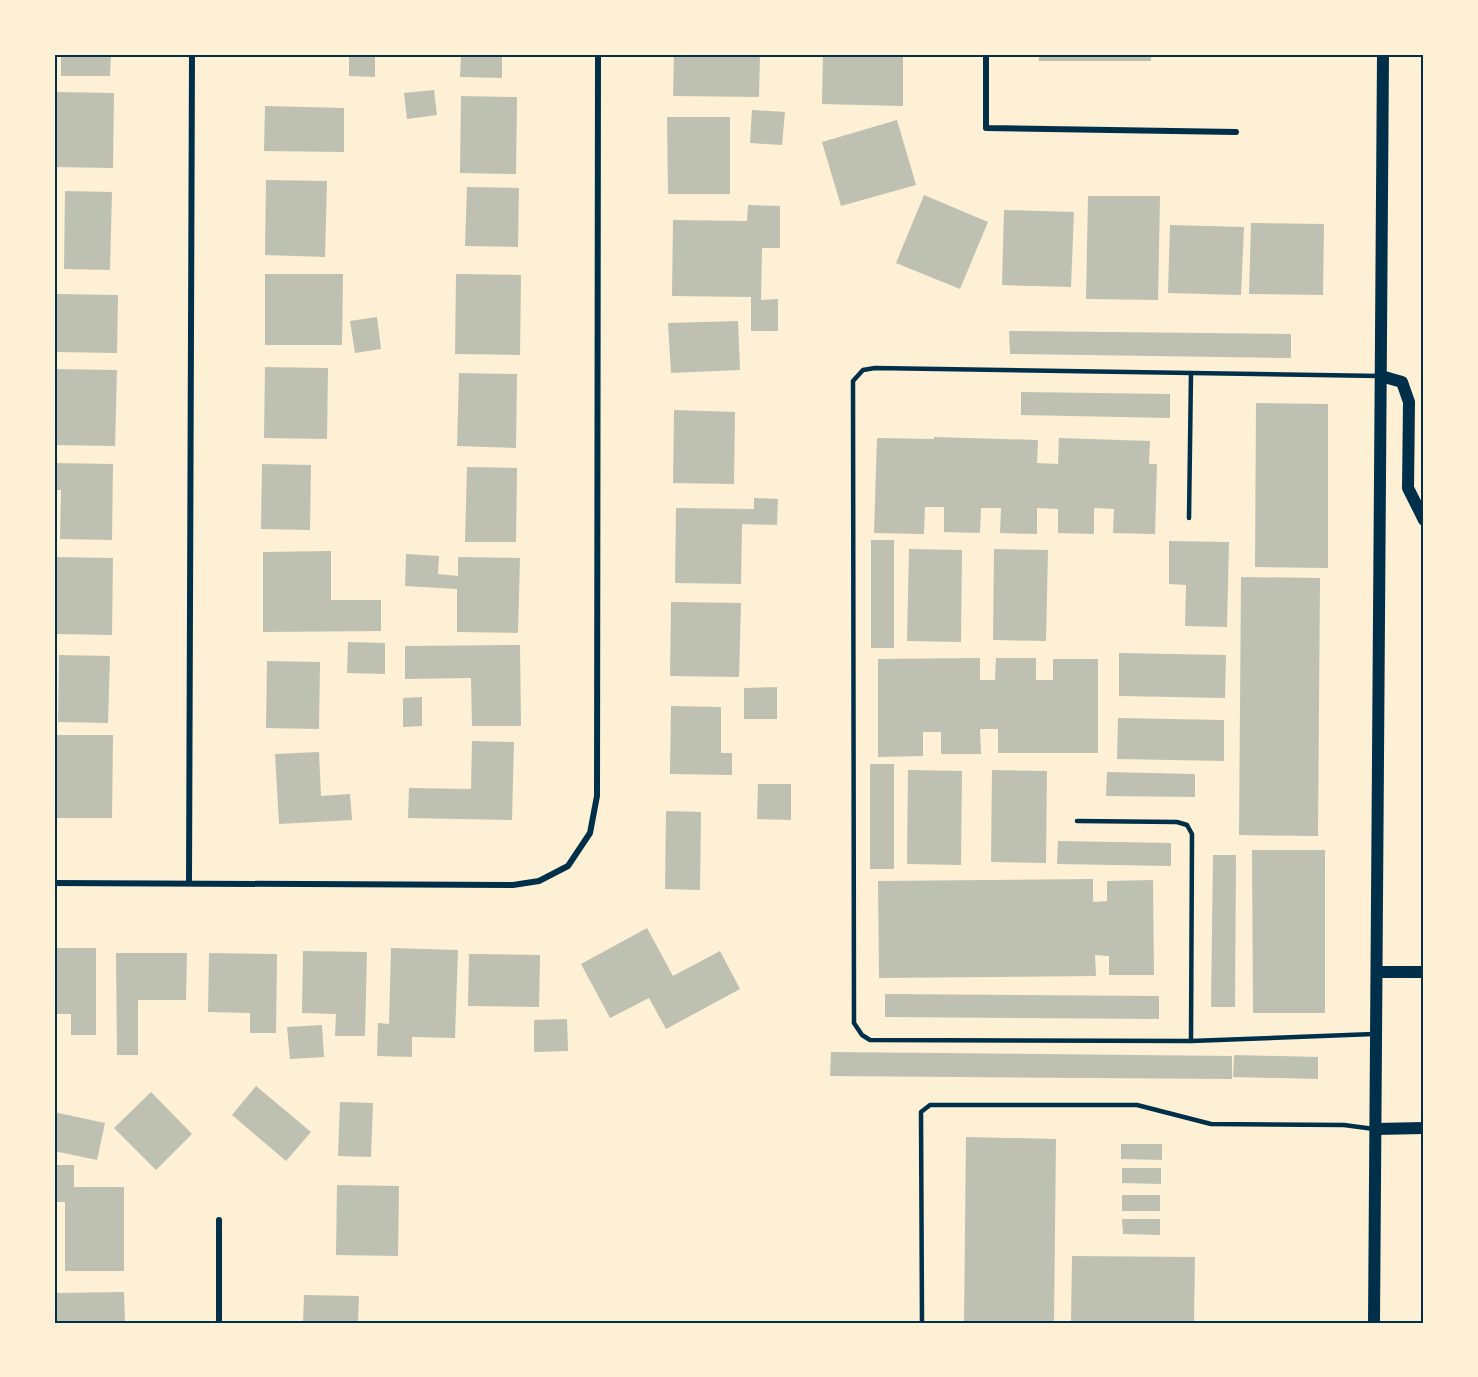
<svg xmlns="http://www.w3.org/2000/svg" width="1478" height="1377" font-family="'Space Grotesk',sans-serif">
<rect width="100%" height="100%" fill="#fdf0d5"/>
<g fill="#bec0b2">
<polygon points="61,54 111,54 110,76 61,76"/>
<polygon points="349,54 375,54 375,77 349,76"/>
<polygon points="461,54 502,54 502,78 460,77"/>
<polygon points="674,54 760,54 759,97 673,96"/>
<polygon points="823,54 903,54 903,106 822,104"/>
<rect x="1039" y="54" width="112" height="7"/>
<polygon points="434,90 437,115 407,119 404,93"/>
<polygon points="57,92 114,93 113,168 54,167 54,131 56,131"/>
<polygon points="461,96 517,97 516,174 460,173"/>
<polygon points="265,106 344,108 344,152 264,151"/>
<polygon points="752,110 785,112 782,145 750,143"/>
<polygon points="667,117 730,117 730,194 668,194"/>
<polygon points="897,120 916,185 841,206 822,142"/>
<polygon points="266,180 327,181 325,257 265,255"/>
<polygon points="467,187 519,188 518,247 465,246"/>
<polygon points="65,191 112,192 110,270 64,269"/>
<polygon points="924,195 988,222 960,289 896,263"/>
<polygon points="1088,196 1160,196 1158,300 1086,299"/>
<polygon points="748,205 780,206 780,248 762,248 761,300 778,299 778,331 751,331 751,297 672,296 673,220 747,221"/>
<polygon points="1004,210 1074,212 1071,287 1002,285"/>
<polygon points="1251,223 1324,224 1323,295 1249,294"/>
<polygon points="1170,225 1244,227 1241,295 1168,293"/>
<polygon points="265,274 343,274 342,345 265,345"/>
<polygon points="456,274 521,275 520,355 455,354"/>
<polygon points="57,294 118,295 117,353 56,352"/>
<polygon points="377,317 381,349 355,353 350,321"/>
<polygon points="738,321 740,370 671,373 668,323"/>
<polygon points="1009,331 1291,334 1291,358 1010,354"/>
<polygon points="265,367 328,368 327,439 264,438"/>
<polygon points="54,369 117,370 115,446 54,445"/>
<polygon points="459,373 517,374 516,448 457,446"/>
<polygon points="1021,392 1170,394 1170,418 1021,415"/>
<polygon points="1256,403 1328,404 1328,568 1255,567"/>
<polygon points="674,410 735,412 734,484 673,483"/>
<polygon points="934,437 1038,440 1037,463 1058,464 1059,438 1150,441 1149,464 1157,464 1155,534 1113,533 1114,509 1094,508 1094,534 1058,533 1058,509 1037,508 1037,534 1000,533 1001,508 981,508 980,533 944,532 944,507 925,507 924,534 874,533 877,438 934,439"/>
<polygon points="54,463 113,464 112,540 60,539 61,490 54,490"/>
<polygon points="262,464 311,465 310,530 261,529"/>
<polygon points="467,467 517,468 516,542 465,542"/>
<polygon points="754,498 778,499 777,525 742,524 741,584 675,583 676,508 754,509"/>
<rect x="871" y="540" width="23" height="108"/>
<polygon points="1169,541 1229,542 1227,627 1185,626 1186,585 1169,584"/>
<polygon points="909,549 962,550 961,642 907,641"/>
<polygon points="994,549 1048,550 1046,641 993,640"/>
<polygon points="331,551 331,600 381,600 381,631 263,632 263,552"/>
<polygon points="406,554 439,556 438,574 458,576 458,557 520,558 518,633 457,632 457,589 405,586"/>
<polygon points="55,557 113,558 112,635 54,634"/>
<polygon points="1241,577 1320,578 1318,836 1239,835"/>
<polygon points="671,602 741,603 739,677 670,676"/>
<polygon points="348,642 385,643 385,674 347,673"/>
<polygon points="520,645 521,726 472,726 471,678 405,679 405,646"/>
<polygon points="1119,653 1226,655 1225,698 1119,696"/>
<polygon points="59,655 110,656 108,723 58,722"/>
<polygon points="980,658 980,680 995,680 996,658 1036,658 1036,680 1053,680 1053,659 1098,659 1098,753 998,753 998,729 980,729 981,754 941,754 941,732 923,732 923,756 878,757 878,659"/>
<polygon points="267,661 320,662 319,729 266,728"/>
<polygon points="777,687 777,719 744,719 744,688"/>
<polygon points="422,697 422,726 403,727 403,698"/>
<polygon points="671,706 721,707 721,753 732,753 732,775 670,774"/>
<polygon points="1118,718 1224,720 1224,761 1117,759"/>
<polygon points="56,735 113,735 112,818 54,818"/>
<polygon points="472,741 514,742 512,820 408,818 409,788 471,789"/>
<polygon points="319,752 321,796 350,794 352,820 279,824 275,754"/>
<rect x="870" y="764" width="24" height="105"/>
<polygon points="908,770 962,771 961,865 907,864"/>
<polygon points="992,770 1047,771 1046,863 991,862"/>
<polygon points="1107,772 1195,774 1195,797 1106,796"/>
<polygon points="758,784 791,784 791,820 757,819"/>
<polygon points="666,811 701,812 700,890 665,889"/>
<polygon points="1058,841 1171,843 1171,866 1057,864"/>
<polygon points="1252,850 1325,850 1325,1013 1253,1013"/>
<polygon points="1213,855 1236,855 1235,1007 1211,1007"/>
<polygon points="1093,879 1093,902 1107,901 1107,881 1153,880 1154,975 1109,975 1109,956 1095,955 1096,976 879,978 878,881"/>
<polygon points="647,928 673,976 720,951 740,989 666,1029 649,998 610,1018 581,964"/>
<polygon points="54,948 96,948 96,1035 71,1035 71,1014 54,1014"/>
<polygon points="391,948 458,950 455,1038 412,1037 412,1057 377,1056 378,1023 389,1024"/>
<polygon points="303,951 367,952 365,1036 335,1036 336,1014 302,1013"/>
<polygon points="116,953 187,953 186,1000 138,1000 138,1055 117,1055"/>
<polygon points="209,953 277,954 276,1033 250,1033 250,1013 208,1012"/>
<polygon points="469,954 540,955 539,1007 468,1006"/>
<polygon points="885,994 1159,996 1159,1019 885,1017"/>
<polygon points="567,1019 568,1051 534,1052 534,1020"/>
<polygon points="322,1025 324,1057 290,1059 287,1027"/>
<polygon points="831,1052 1232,1056 1232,1079 830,1076"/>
<polygon points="1234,1055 1318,1057 1318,1079 1233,1077"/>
<polygon points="256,1086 311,1132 286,1161 232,1115"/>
<polygon points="151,1092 192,1134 156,1170 114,1128"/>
<polygon points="340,1102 373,1103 371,1157 338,1156"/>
<polygon points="54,1112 105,1123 97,1160 54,1151"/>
<polygon points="966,1137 1056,1139 1054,1323 964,1323"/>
<polygon points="1121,1144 1162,1144 1162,1160 1121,1159"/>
<polygon points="54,1165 74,1165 74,1187 124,1187 124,1271 65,1271 65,1202 54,1202"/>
<polygon points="1122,1168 1161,1168 1161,1184 1122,1183"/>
<polygon points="337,1185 399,1186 398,1256 336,1255"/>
<rect x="1122" y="1195" width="38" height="16"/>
<polygon points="1122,1219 1160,1219 1160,1235 1123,1234"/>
<polygon points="1072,1256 1195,1257 1194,1323 1071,1323"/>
<polygon points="124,1292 125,1323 57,1323 56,1293"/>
<polygon points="304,1295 359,1296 358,1323 303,1323"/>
</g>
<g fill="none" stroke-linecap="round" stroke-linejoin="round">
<g stroke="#003049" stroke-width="4.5">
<polyline points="1189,518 1191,373"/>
<polyline points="1077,821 1177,822 1187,825 1192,834 1191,1041"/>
<polyline points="1374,1034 1191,1041 870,1040 862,1035 854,1023 853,381 863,370 875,368 1380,376"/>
<polyline points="922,1323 921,1112 930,1105 1137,1105 1211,1124 1344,1125 1374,1129"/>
</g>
<g stroke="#003049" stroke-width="6">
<polyline points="986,54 986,128 1236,132"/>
<polyline points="54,883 513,885 539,881 568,866 590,833 597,796 598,54"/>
<polyline points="189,883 192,54"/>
<polyline points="219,1323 219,1220"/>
</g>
<g stroke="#003049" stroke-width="12">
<polyline points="1381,376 1402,382 1409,402 1408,488 1424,520"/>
<polyline points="1377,972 1424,972"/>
<polyline points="1376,1129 1424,1128"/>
<polyline points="1374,1323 1383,54"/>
</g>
</g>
<rect width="1478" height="1377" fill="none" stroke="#fdf0d5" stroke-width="111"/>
<rect x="56" y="56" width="1366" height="1266" fill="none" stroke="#003049" stroke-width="2"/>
</svg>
